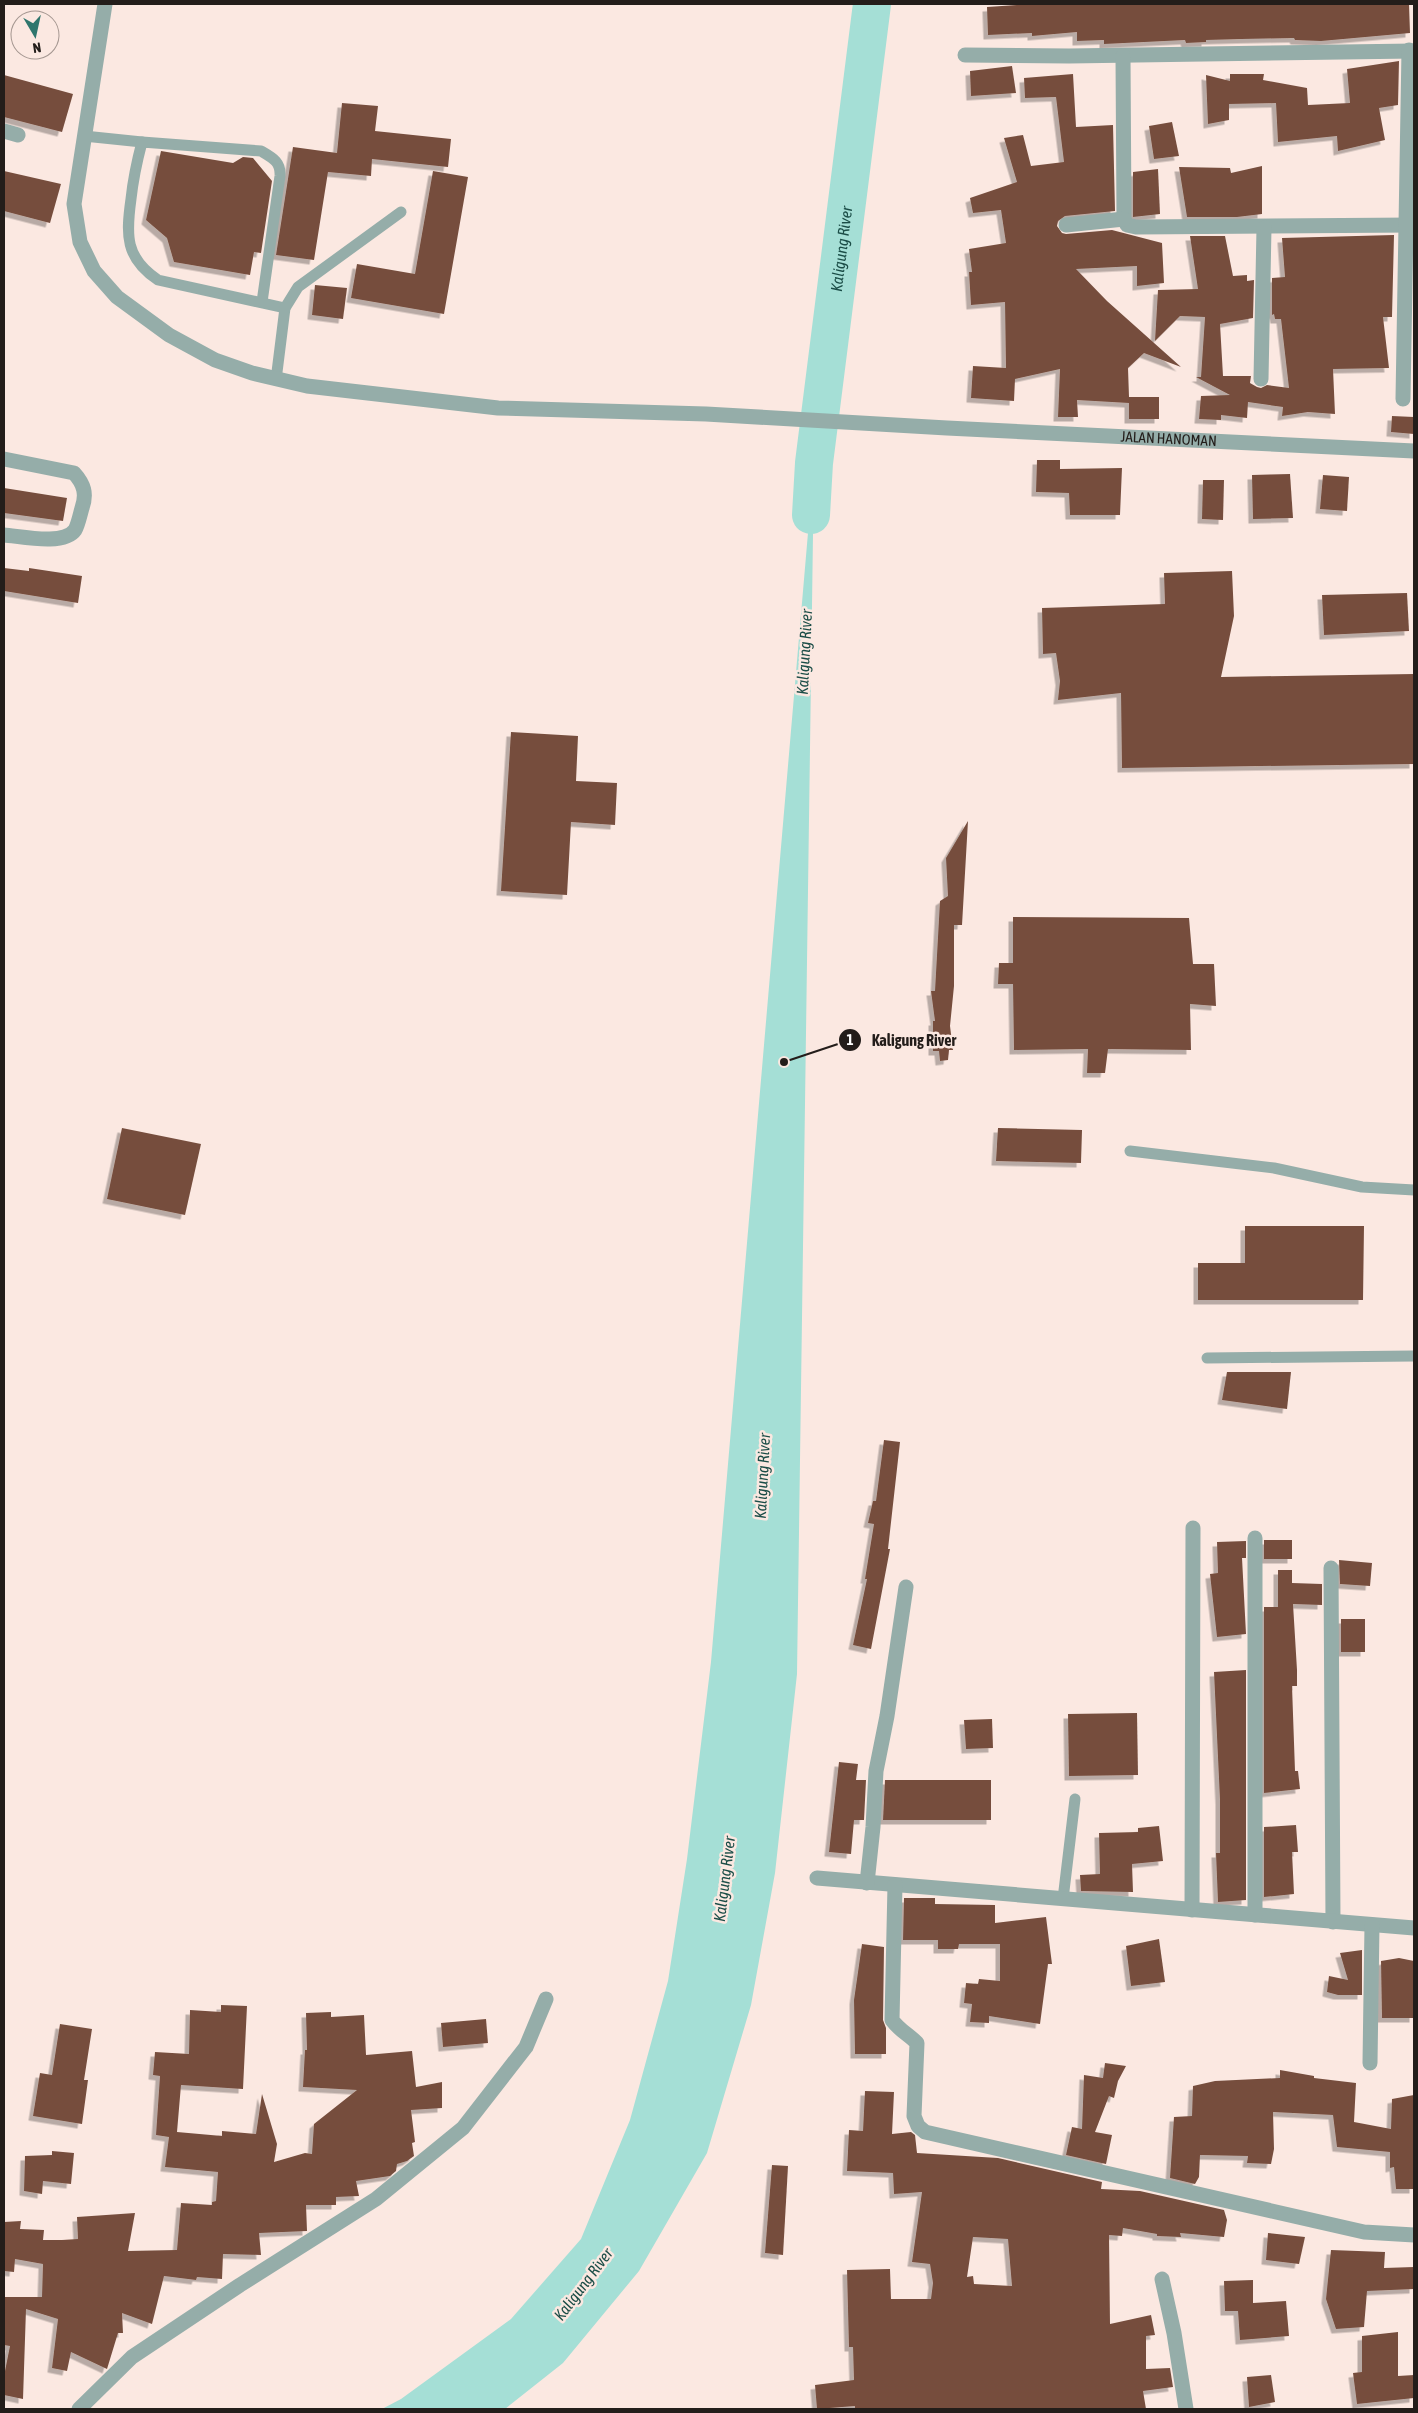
<svg xmlns="http://www.w3.org/2000/svg" width="1418" height="2413" font-family="'Asap Condensed',sans-serif">
<defs>
<filter id="shadow"><feDropShadow dx="-4.5" dy="4.5" stdDeviation="0" flood-color="#0004"/></filter>
</defs>
<rect width="100%" height="100%" fill="#fbe8e1"/>
<polygon fill="#a5dfd6" points="814,463 797,1674 775,1873 751,2005 707,2153 639,2271 563,2363 505,2409 382,2409 401,2399 511,2319 581,2239 630,2120 668,1981 687,1859 711,1662"/>
<g fill="none" stroke-linecap="round" stroke-linejoin="round">
<path stroke="#a5dfd6" stroke-width="38" id="s1" d="M811 515 814 463 872 4"/>
</g>
<g fill="#764e3e" fill-rule="evenodd" filter="url(#shadow)">
<polygon points="1030,4 1409,4 1410,33 1321,41 1295,40 1294,38 1241,39 1206,40 1206,42 1186,43 1185,40 1104,44 1104,40 1077,41 1077,32 1032,36 1032,33 988,35 987,7"/>
<polygon points="1399,61 1398,105 1379,108 1385,140 1338,151 1337,136 1278,142 1276,103 1229,104 1229,120 1208,124 1206,75 1230,81 1230,74 1264,74 1263,80 1307,88 1308,105 1350,103 1347,69"/>
<polygon points="1012,66 1016,93 971,96 970,71"/>
<polygon points="1073,74 1076,127 1113,125 1115,211 1065,216 1058,221 1057,226 1062,233 1066,234 1112,230 1162,243 1164,283 1137,286 1137,266 1076,269 1107,301 1181,367 1144,353 1128,368 1129,397 1159,397 1159,419 1129,419 1129,403 1077,400 1078,417 1058,417 1060,369 1015,379 1014,401 971,398 973,366 1006,368 1005,302 971,305 969,272 972,272 969,249 1006,243 1001,210 973,213 970,198 1017,182 1004,138 1023,135 1031,166 1064,162 1056,97 1025,98 1024,78"/>
<polygon points="4,75 73,94 62,132 4,117"/>
<polygon points="342,103 378,106 375,131 451,139 448,167 372,159 371,176 328,172 314,260 276,255 293,147 337,153"/>
<polygon points="1172,122 1179,156 1154,159 1149,126"/>
<polygon points="161,151 233,163 243,157 253,158 272,181 261,253 254,252 250,275 174,262 167,238 146,220"/>
<polygon points="1262,166 1262,214 1237,217 1187,217 1179,167 1230,168 1231,173"/>
<polygon points="1158,169 1160,214 1133,217 1133,172"/>
<polygon points="4,171 61,184 50,223 4,211"/>
<polygon points="433,171 468,177 444,314 351,298 357,264 415,274"/>
<polygon points="1394,235 1392,317 1383,317 1389,368 1333,369 1335,414 1308,412 1282,416 1283,407 1248,402 1247,418 1221,415 1221,420 1199,419 1201,396 1230,395 1196,377 1201,377 1205,317 1180,316 1155,341 1158,290 1198,289 1190,236 1225,236 1233,276 1247,275 1247,281 1254,280 1253,318 1220,324 1223,376 1251,376 1250,383 1257,387 1261,388 1267,385 1289,388 1281,319 1275,319 1274,314 1272,315 1272,278 1285,277 1282,238"/>
<polygon points="315,285 347,288 343,319 312,315"/>
<polygon points="1392,416 1414,417 1414,434 1391,432"/>
<polygon points="1037,460 1060,460 1060,469 1122,468 1120,515 1070,515 1069,493 1036,492"/>
<polygon points="1290,474 1293,518 1253,519 1252,475"/>
<polygon points="1323,475 1349,477 1347,511 1320,509"/>
<polygon points="1203,480 1224,480 1223,520 1202,519"/>
<polygon points="4,488 67,498 63,521 4,513"/>
<polygon points="4,568 29,571 29,568 82,576 78,603 4,591"/>
<polygon points="1232,571 1234,616 1221,677 1414,674 1414,764 1122,768 1121,693 1058,700 1060,681 1056,653 1043,654 1042,608 1165,604 1164,573"/>
<polygon points="1407,593 1409,631 1324,635 1322,595"/>
<polygon points="511,732 578,736 576,781 617,783 615,825 571,822 567,895 501,891"/>
<polygon points="968,821 962,925 954,925 954,986 950,1026 953,1050 949,1050 948,1060 940,1061 939,1051 933,1051 933,1021 935,1021 931,991 935,991 940,901 948,896 946,858"/>
<polygon points="1013,917 1189,918 1193,964 1214,964 1216,1006 1190,1004 1191,1050 1108,1049 1105,1073 1087,1073 1088,1049 1014,1050 1013,984 998,984 999,963 1013,963"/>
<polygon points="122,1128 201,1144 185,1215 107,1199"/>
<polygon points="998,1128 1082,1130 1081,1163 996,1161"/>
<polygon points="1245,1226 1364,1226 1363,1300 1198,1300 1198,1263 1245,1263"/>
<polygon points="1227,1372 1291,1372 1287,1409 1222,1400"/>
<polygon points="884,1440 900,1442 888,1549 890,1549 871,1649 853,1645 867,1579 865,1579 874,1524 868,1523 873,1501 876,1501"/>
<rect x="1264" y="1540" width="28" height="19"/>
<polygon points="1246,1541 1246,1558 1242,1558 1246,1634 1217,1637 1210,1574 1218,1573 1217,1542"/>
<polygon points="1339,1560 1372,1563 1370,1586 1340,1584"/>
<polygon points="1278,1570 1292,1570 1292,1583 1322,1584 1322,1605 1293,1604 1297,1670 1297,1686 1292,1686 1295,1771 1298,1771 1300,1789 1264,1793 1264,1607 1278,1607"/>
<rect x="1341" y="1619" width="24" height="33"/>
<polygon points="1246,1670 1246,1900 1218,1902 1216,1853 1220,1853 1220,1800 1214,1672"/>
<polygon points="1137,1713 1138,1775 1069,1776 1068,1714"/>
<polygon points="992,1719 993,1748 966,1749 964,1720"/>
<polygon points="839,1762 858,1764 856,1780 866,1780 864,1820 854,1820 851,1854 829,1852"/>
<polygon points="885,1780 991,1780 991,1820 883,1820"/>
<polygon points="1296,1825 1298,1852 1292,1852 1294,1894 1264,1897 1264,1827"/>
<polygon points="1159,1826 1163,1861 1132,1864 1133,1892 1081,1891 1080,1875 1100,1874 1099,1833 1138,1832 1138,1828"/>
<polygon points="904,1898 935,1898 935,1904 995,1905 995,1923 1046,1917 1052,1964 1048,1964 1040,2024 989,2016 989,2023 970,2022 972,2004 964,2003 966,1983 978,1984 979,1979 1000,1981 1000,1944 959,1944 958,1949 938,1949 938,1940 903,1940"/>
<polygon points="1159,1939 1165,1982 1131,1986 1126,1946"/>
<polygon points="862,1944 884,1947 883,2020 886,2028 886,2054 855,2054 854,2000"/>
<polygon points="1362,1950 1362,1995 1338,1995 1327,1992 1329,1976 1348,1980 1340,1953"/>
<polygon points="1399,1958 1414,1961 1414,2018 1382,2018 1381,1961"/>
<polygon points="221,2005 247,2006 243,2089 181,2085 177,2132 222,2136 222,2131 256,2134 262,2094 277,2144 274,2162 305,2153 312,2154 314,2124 357,2090 303,2087 305,2050 307,2050 306,2013 331,2012 331,2017 364,2015 366,2055 412,2051 416,2087 442,2082 442,2108 411,2110 415,2142 412,2143 414,2156 407,2161 397,2164 396,2171 390,2176 356,2181 359,2196 336,2197 336,2205 306,2205 307,2231 259,2233 261,2255 223,2254 222,2279 197,2277 196,2280 164,2276 152,2324 122,2313 123,2333 118,2333 107,2369 71,2352 67,2371 52,2368 58,2319 26,2309 23,2399 4,2395 4,2376 10,2346 4,2345 5,2302 4,2297 42,2297 43,2264 15,2259 14,2272 4,2271 4,2222 21,2221 20,2229 44,2230 43,2240 62,2240 78,2239 77,2217 135,2213 128,2251 177,2250 181,2203 212,2205 212,2202 216,2201 218,2172 165,2167 169,2137 156,2135 160,2076 153,2075 155,2052 189,2054 190,2010 221,2012"/>
<polygon points="486,2019 488,2043 443,2047 441,2023"/>
<polygon points="60,2024 92,2029 84,2080 88,2080 82,2124 33,2116 40,2073 52,2075"/>
<polygon points="1105,2063 1126,2066 1118,2081 1114,2098 1109,2096 1095,2132 1112,2135 1106,2164 1066,2155 1072,2127 1082,2129 1084,2075 1103,2078"/>
<polygon points="1280,2070 1314,2076 1314,2078 1356,2083 1354,2122 1391,2129 1392,2099 1414,2095 1414,2189 1396,2189 1394,2167 1390,2168 1390,2152 1337,2147 1333,2115 1273,2112 1274,2149 1271,2164 1247,2163 1248,2156 1200,2155 1199,2177 1195,2184 1170,2178 1174,2117 1192,2116 1193,2086 1215,2081 1280,2078"/>
<path d="M865 2091 894 2092 892 2134 911 2132 915 2135 917 2153 998 2158 1102 2182 1101 2189 1140 2191 1224 2210 1227 2220 1224 2237 1180 2233 1181 2237 1157 2236V2234L1123 2228 1122 2236 1109 2235 1110 2324 1151 2315 1155 2335 1146 2336V2369L1170 2368 1173 2387 1143 2391 1146 2409H855V2406L817 2409 815 2385 854 2380 853 2347H849L847 2270 890 2269 891 2299H931L933 2283 930 2264 912 2262 922 2192 894 2194 893 2173 847 2171 849 2130 863 2131ZM973 2237 1008 2239 1012 2286 974 2284 973 2276 967 2277Z"/>
<polygon points="52,2151 74,2153 71,2184 43,2181 42,2194 24,2191 25,2156 52,2155"/>
<polygon points="772,2165 788,2166 783,2255 765,2253"/>
<polygon points="1268,2233 1305,2237 1299,2264 1266,2260"/>
<polygon points="1331,2250 1385,2252 1384,2268 1414,2267 1414,2289 1367,2291 1364,2327 1336,2329 1326,2299"/>
<polygon points="1253,2280 1253,2303 1286,2301 1289,2336 1240,2340 1238,2311 1225,2311 1224,2281"/>
<polygon points="1398,2332 1398,2376 1414,2375 1414,2398 1357,2404 1353,2373 1362,2372 1362,2336"/>
<polygon points="1271,2375 1275,2402 1249,2407 1247,2377"/>
</g>
<g fill="none" stroke-linecap="round" stroke-linejoin="round">
<g stroke="#95ada9" stroke-width="11">
<polyline points="84,136 142,142"/>
<path d="M262 302 280 176C281 162 273 158 261 151L142 142C137 161 133 180 131 199 126 235 125 258 158 280L285 308"/>
<polyline points="276,380 285,308 298,287 401,212"/>
<polyline points="1130,1151 1274,1168 1362,1187 1414,1190"/>
<polyline points="1207,1358 1414,1356"/>
<polyline points="1063,1899 1075,1799"/>
</g>
<g stroke="#95ada9" stroke-width="15">
<path id="s2" d="M105 4 74 204 80 242 94 271 117 297 169 335 215 360 252 373 307 386 498 408 706 414 947 428 1414 451"/>
<polyline points="965,55 1069,56 1414,51"/>
<polyline points="1123,56 1124,219 1127,225 1136,227 1414,225"/>
<polyline points="4,131 18,135"/>
<polyline points="1066,225 1124,219"/>
<polyline points="1261,379 1264,228"/>
<polyline points="1403,399 1409,50"/>
<path d="M4 459 74 473C84 484 87 494 82 508 80 515 78 525 75 530 64 546 20 536 4 535"/>
<polyline points="1331,1568 1333,1922"/>
<polyline points="817,1878 1414,1928"/>
<polyline points="867,1883 873,1827 876,1771 887,1716 906,1587"/>
<path d="M895 1885 892 2020C899 2030 908 2034 917 2043L914 2116 918 2126 925 2132 1364 2232 1414 2235"/>
<polyline points="1192,1910 1193,1528"/>
<polyline points="1255,1915 1255,1538"/>
<polyline points="1370,2063 1372,1925"/>
<polyline points="1162,2279 1174,2333 1186,2409"/>
<polyline points="79,2409 132,2357 240,2285 376,2199 463,2128 526,2047 546,1999"/>
</g>
</g>
<g text-anchor="middle" stroke-width="5" stroke-linejoin="round" paint-order="stroke">
<g font-size="15" fill="#231d1a" stroke="#fbe8e1">
<text dy="5" stroke="none"><textPath href="#s2" startOffset="1384">JALAN HANOMAN</textPath></text>
</g>
<g font-size="16" font-style="italic" fill="#1b4d47" stroke="#fbe8e1">
<text dy="6" stroke="none"><textPath href="#s1" startOffset="268">Kaligung River</textPath></text>
<text transform="translate(804 652) rotate(-87)" y="6">Kaligung River</text>
<text transform="translate(762 1476) rotate(-87)" y="6">Kaligung River</text>
<text transform="translate(724 1879) rotate(-83)" y="6">Kaligung River</text>
<text transform="translate(583 2284) rotate(-53)" y="6">Kaligung River</text>
</g>
</g>
<path fill="none" stroke="#231d1a" stroke-width="2" d="M784 1062L850 1040"/>
<g fill="#231d1a" stroke="#fbe8e1" stroke-width="2">
<circle cx="784" cy="1062" r="5"/>
<circle cx="850" cy="1040" r="12"/>
</g>
<g font-size="15" text-anchor="middle" font-weight="bold" fill="#fff">
<text x="850" y="1045">1</text>
</g>
<g font-size="16" text-anchor="middle" font-weight="bold" fill="#231d1a" stroke="#fbe8e1" stroke-width="5" stroke-linejoin="round" paint-order="stroke">
<text x="914" y="1046">Kaligung River</text>
</g>
<rect width="1418" height="2413" fill="none" stroke="#231d1a" stroke-width="10"/>
<g transform="translate(35 35) rotate(171)"><circle r="24" fill="#fbe8e1" stroke="#a59791"/>
<path d="M0-4L9 19L0 12L-9 19Z" fill="#2f766d"/>
<text y="-8" font-size="14" font-weight="bold" text-anchor="middle" fill="#231d1a">N</text>
</g>
</svg>
